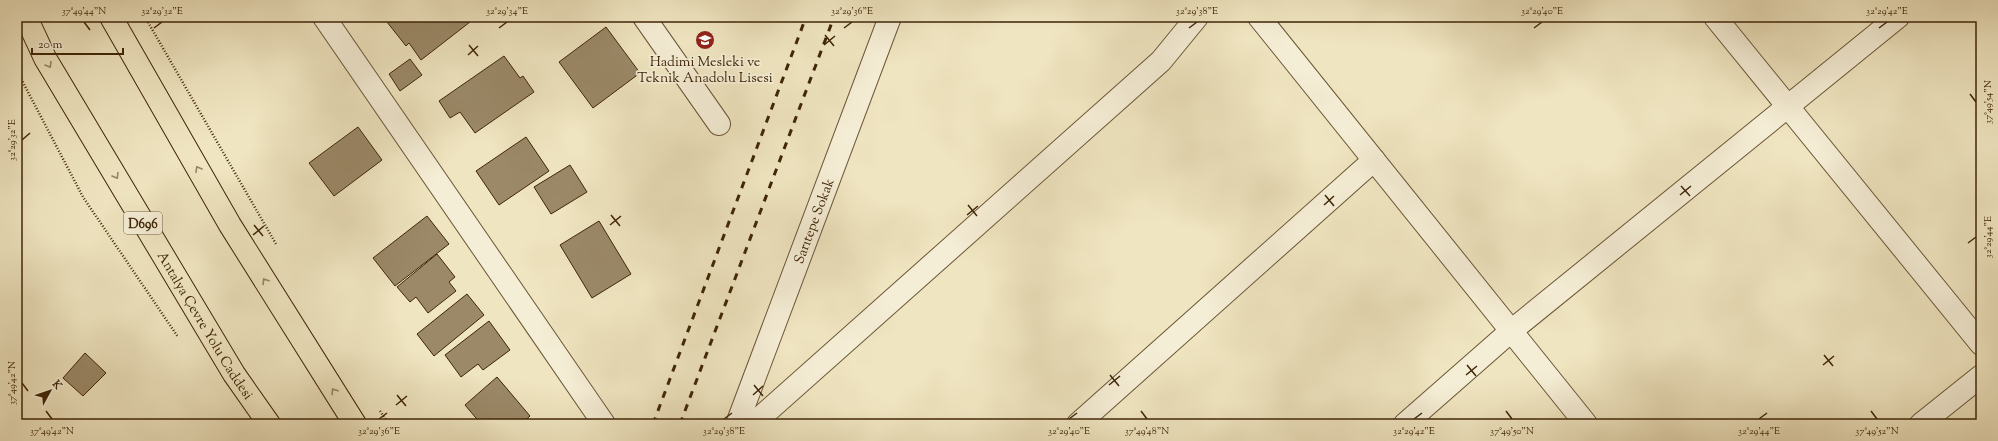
<svg xmlns="http://www.w3.org/2000/svg" width="1998" height="441" font-family="'Sorts Mill Goudy',serif">
<rect width="100%" height="100%" fill="#efe5c0"/>
<filter id="stains"><feTurbulence type="fractalNoise" baseFrequency=".005" numOctaves="4"/><feColorMatrix values="0 0 0 0 .2 0 0 0 0 .09 0 0 0 0 .02 0 0 0 .5 -.17"/></filter>
<radialGradient id="worn" r=".72"><stop offset=".6" stop-color="#630" stop-opacity="0"/><stop offset="1" stop-color="#630" stop-opacity=".3"/></radialGradient>
<g fill="#9b8968" stroke="#3f2508">
<polygon points="394,17 467,17 470,22 421,60 409,43 406,46 387,22"/>
<polygon points="606,27 640,73 593,108 559,62"/>
<polygon points="504,56 520,78 523,76 534,92 475,133 460,112 450,118 439,101"/>
<polygon points="410,59 422,75 400,91 389,74"/>
<polygon points="358,127 382,160 334,196 309,163"/>
<polygon points="526,137 549,171 499,205 476,171"/>
<polygon points="570,165 587,192 551,214 534,187"/>
<polygon points="427,216 449,244 395,286 373,258"/>
<polygon points="599,221 631,274 592,298 560,245"/>
<polygon points="437,254 455,277 449,282 456,291 428,313 416,297 410,302 397,287"/>
<polygon points="467,294 484,315 434,356 417,334"/>
<polygon points="489,321 510,350 483,370 478,364 461,377 445,355"/>
<polygon points="85,353 106,373 83,396 63,378"/>
<polygon points="497,377 530,416 521,424 481,424 465,405"/>
</g>
<g fill="none" stroke-linecap="round" stroke-linejoin="round">
<g stroke="#6b5536" stroke-width="24">
<g id="street">
<polyline points="324,17 604,424"/>
<polyline points="644,17 719,124"/>
<polyline points="1259,17 1586,424"/>
<polyline points="1715,17 1981,344"/>
<path id="s1" d="M737 424 890 17"/>
<polyline points="753,424 1161,61 1197,17"/>
<polyline points="1078,424 1374,160"/>
<polyline points="1405,424 1511,331 1898,17"/>
<polyline points="1921,424 1981,376"/>
</g>
</g>
<g stroke="#3f2508" stroke-width="24">
<g id="highway">
<path id="s2" d="M26 17 45 58 234 374 269 424"/>
<polyline points="111,17 230,225 355,424"/>
</g>
</g>
<g stroke="#3f2508" stroke-width="2.5" stroke-dasharray="1 2" stroke-linecap="butt">
<polyline points="145,17 276,244"/>
<polyline points="17,71 83,197 178,337"/>
<polyline points="380,411 389,424"/>
</g>
<use href="#street" stroke="#f5eed6" stroke-width="22"/>
<use href="#highway" stroke="#efe5c0" stroke-width="22"/>
<g stroke="#3f2508" stroke-width="3" stroke-dasharray="7 7" stroke-linecap="butt">
<polyline points="653,424 806,17"/>
<polyline points="680,424 834,17"/>
</g>
</g>
<defs><path id="oneway-chevron" d="M-2-3.5L2.5 0L-2 3.5" fill="none" stroke-width="1.6" stroke-linecap="round" stroke-linejoin="round"/></defs>
<g stroke="#978564">
<use href="#oneway-chevron" transform="translate(49 65) rotate(59)"/>
<use href="#oneway-chevron" transform="translate(198 169) rotate(-120)"/>
<use href="#oneway-chevron" transform="translate(116 176) rotate(59)"/>
<use href="#oneway-chevron" transform="translate(265 281) rotate(-122)"/>
<use href="#oneway-chevron" transform="translate(334 391) rotate(-122)"/>
</g>
<path fill="none" stroke="#3f2508" stroke-width="1.5" d="M84 22 90 30M154 28 162 22M499 28 507 22M844 28 852 22M1189 28 1197 22M1534 28 1542 22M1879 28 1887 22M825 35 834 46M469 45 478 56M824 45 835 36M468 55 478 46M1970 94 1976 102M22 140 30 133M1681 186 1690 196M1325 195 1334 206M1680 195 1691 186M968 205 977 216M1324 205 1334 196M611 215 620 226M967 215 978 206M254 225 263 236M610 225 621 216M253 235 264 226M1968 243 1976 237M1824 355 1833 366M1467 365 1476 376M1823 365 1834 356M1110 375 1119 386M1466 375 1477 366M22 383 28 391M754 385 763 396M1109 385 1120 376M397 395 406 406M753 395 763 386M396 405 407 396M46 411 52 419M1141 411 1147 419M1506 411 1512 419M1871 411 1877 419M379 419 387 413M724 419 732 413M1069 419 1077 413M1414 419 1422 413M1759 419 1767 413"/>
<defs>
<g id="school-disc" transform="scale(1)"><circle r="9.5" fill="#8f2418" stroke="#f5eed6"/><path d="M0-5L7-2L0 1L-7-2ZM-4 1L0 2.5L4 1V4Q0 6-4 4Z" fill="#fff"/></g>
</defs>
<g fill-rule="evenodd">
<use href="#school-disc" x="705" y="40"/>
</g>
<g text-anchor="middle" stroke-width="3.5" stroke-linejoin="round" paint-order="stroke">
<rect fill="#f5eed6" stroke="#766146" stroke-width="1" x="124" y="212" width="38" height="22" rx="3"/>
<g font-size="13" font-weight="bold" fill="#3f2508">
<text x="143" y="228">D696</text>
</g>
<g font-size="14" fill="#3f2508" stroke="#f5eed6">
<text x="705" y="66">Hadimi Mesleki ve<tspan x="705" dy="16">Teknik Anadolu Lisesi</tspan></text>
</g>
<g font-size="14" fill="#3f2508" stroke="#f5eed6">
<text dy="5" stroke="none"><textPath href="#s1" startOffset="217">Sarıtepe Sokak</textPath></text>
<text dy="5" stroke="none"><textPath href="#s2" startOffset="357">Antalya Çevre Yolu Caddesi</textPath></text>
</g>
</g>
<rect width="1998" height="441" fill="none" stroke="#efe5c0" stroke-width="44"/>
<g transform="translate(50 391) rotate(50)" stroke="#f5eed6" stroke-width="3" paint-order="stroke">
<path d="M0-3L7 15L0 10L-7 15Z" fill="#3f2508"/>
<text y="-6" font-size="11" font-weight="bold" text-anchor="middle" fill="#3f2508">K</text>
</g>
<path d="M32 48v6h91v-6" fill="none" stroke="#3f2508" stroke-width="2"/>
<text x="38" y="48" font-size="12" fill="#3f2508" stroke="#f5eed6" stroke-width="3" paint-order="stroke">20 m</text>
<rect x="22" y="22" width="1954" height="397" fill="none" stroke="#3f2508" stroke-width="1.5"/>
<g font-size="10" text-anchor="middle" fill="#3f2508">
<text x="84" y="14">37°49'44"N</text>
<text x="162" y="14">32°29'32"E</text>
<text x="507" y="14">32°29'34"E</text>
<text x="852" y="14">32°29'36"E</text>
<text x="1197" y="14">32°29'38"E</text>
<text x="1542" y="14">32°29'40"E</text>
<text x="1887" y="14">32°29'42"E</text>
<text transform="translate(1987 102) rotate(-90)" y="4">37°49'54"N</text>
<text transform="translate(11 140) rotate(-90)" y="4">32°29'32"E</text>
<text transform="translate(1987 237) rotate(-90)" y="4">32°29'44"E</text>
<text transform="translate(11 383) rotate(-90)" y="4">37°49'42"N</text>
<text x="52" y="434">37°49'42"N</text>
<text x="379" y="434">32°29'36"E</text>
<text x="724" y="434">32°29'38"E</text>
<text x="1069" y="434">32°29'40"E</text>
<text x="1147" y="434">37°49'48"N</text>
<text x="1414" y="434">32°29'42"E</text>
<text x="1512" y="434">37°49'50"N</text>
<text x="1759" y="434">32°29'44"E</text>
<text x="1877" y="434">37°49'52"N</text>
</g>
<rect width="100%" height="100%" filter="url(#stains)"/>
<rect width="100%" height="100%" fill="url(#worn)"/>
</svg>
